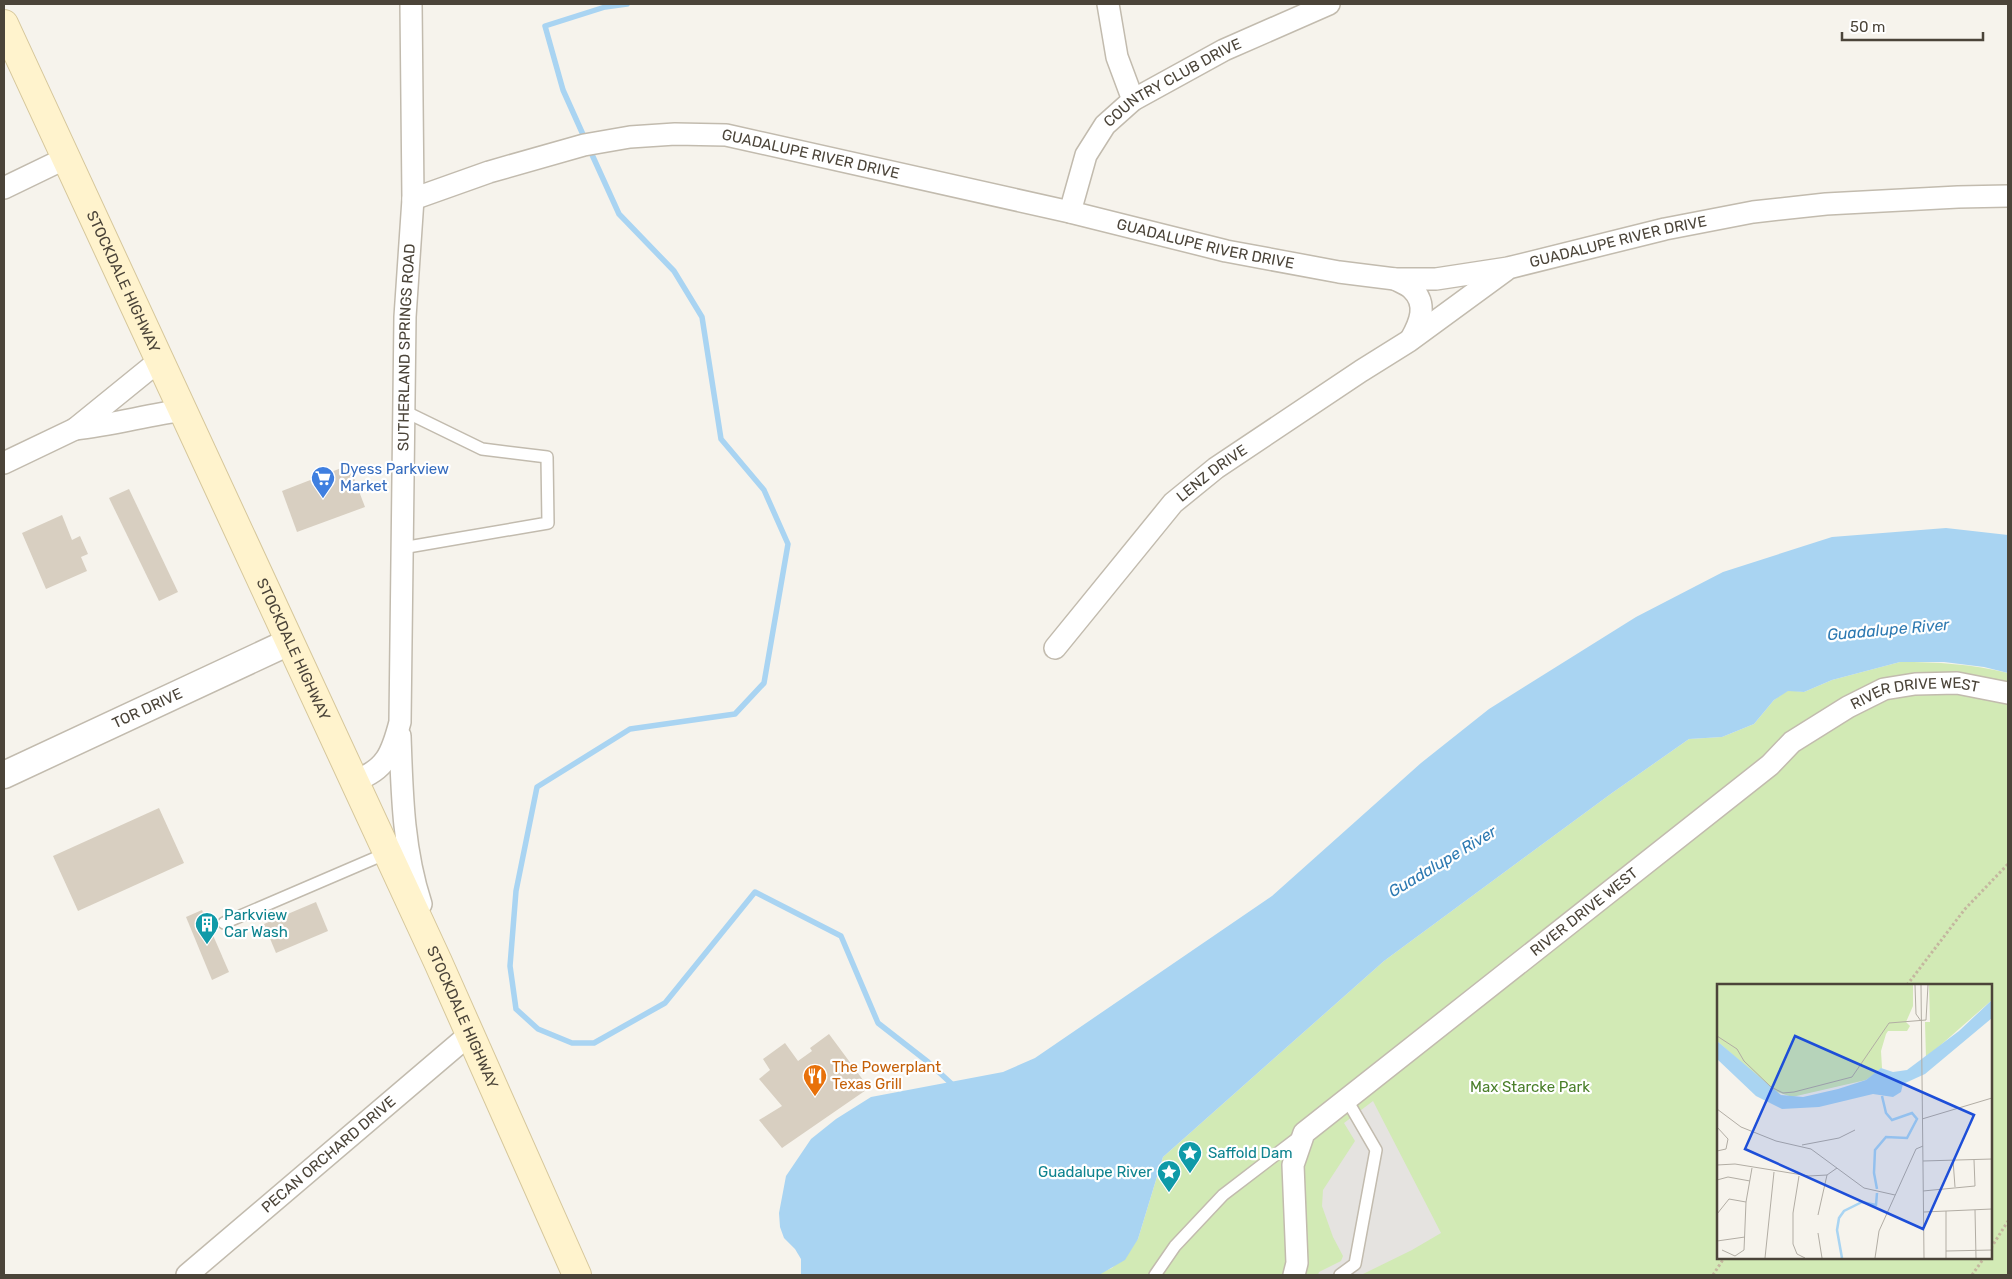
<svg xmlns="http://www.w3.org/2000/svg" width="2012" height="1279" font-family="Rubik,sans-serif">
<rect width="100%" height="100%" fill="#f6f3ec"/>
<path fill="#d2eab5" fill-rule="evenodd" d="M1900 662C1937 662 1972 664 2008 673V1275H1099L1102 1272 1112 1268 1138 1239 1163 1157 1384 961 1612 793 1689 739 1722 737 1754 724 1774 700 1788 690 1804 692 1832 680ZM1718 985H1991V1258H1718Z"/>
<polygon fill="#e5e3e0" points="1373,1101 1441,1233 1412,1250 1361,1275 1318,1275 1319,1272 1341,1261 1343,1256 1333,1237 1322,1206 1323,1190 1355,1141 1344,1123"/>
<polygon fill="#a9d4f2" points="1946,528 2008,535 2008,673 1984,667 1944,662 1900,662 1832,680 1804,692 1788,691 1774,700 1754,724 1722,737 1689,739 1612,793 1384,961 1163,1157 1138,1239 1125,1260 1099,1275 801,1275 801,1259 795,1249 784,1238 780,1227 779,1213 786,1176 811,1139 836,1119 871,1097 1003,1072 1035,1058 1272,896 1421,763 1489,709 1636,617 1723,572 1832,537"/>
<g fill="none" stroke-linecap="round" stroke-linejoin="round">
<g stroke="#a9d4f2" stroke-width="5.5">
<polyline points="585,139 563,90 545,26 605,7 627,4"/>
<polyline points="589,148 619,214 674,271 702,317 721,439 764,490 788,544 764,683 735,714 630,729 537,787 516,891 510,966 516,1009 538,1029 572,1043 594,1043 665,1003 755,892 841,936 878,1023 928,1062 955,1087"/>
</g>
</g>
<g fill="#d8cfc1">
<polygon points="349,465 365,507 297,532 282,491"/>
<polygon points="129,489 178,592 159,601 109,498"/>
<polygon points="62,515 72,540 80,536 88,554 81,557 87,571 46,589 22,533"/>
<polygon points="159,808 184,863 78,911 53,856"/>
<polygon points="316,902 328,931 276,953 264,924"/>
<polygon points="202,910 229,972 212,980 186,917"/>
<polygon points="829,1034 869,1088 782,1148 759,1120 782,1106 759,1079 770,1070 763,1059 785,1043 798,1061 812,1051 810,1048"/>
</g>
<g fill="none" stroke-linecap="round" stroke-linejoin="round">
<g stroke="#c2bbae" stroke-width="14">
<g id="service">
<polyline points="402,548 548,523 547,457 482,449 404,411"/>
<polyline points="224,923 387,853"/>
<polyline points="1155,1275 1175,1246 1223,1195 1300,1136"/>
<polyline points="1340,1275 1355,1264 1376,1150 1347,1100"/>
</g>
</g>
<g stroke="#c2bbae" stroke-width="24">
<g id="minor">
<polyline points="1108,4 1117,57 1133,100"/>
<polyline points="4,188 66,158"/>
<path id="s1" d="M413 199 489 172 584 145 630 137 675 134 726 135 1070 212 1226 251 1339 272 1395 279H1436L1508 268 1665 229 1753 212 1826 204 1958 197 2008 196"/>
<path id="s2" d="M1070 212 1086 155 1105 125 1133 100 1224 50 1329 4"/>
<path d="M1395 279C1400 282 1407 284 1412 289 1428 304 1420 323 1411 339"/>
<path d="M75 429C112 425 147 415 184 410"/>
<polyline points="4,463 75,429 160,360"/>
<path id="s3" d="M1055 648 1173 503 1216 468 1361 371 1409 341 1506 270"/>
<path d="M400 736C402 793 403 849 421 904"/>
<path id="s4" d="M354 781C386 770 392 753 400 722L405 317 413 199 411 4"/>
<path id="s5" d="M187 1275 470 1034"/>
<path id="s6" d="M1294 1275 1297 1263 1293 1165 1304 1133 1770 765 1792 742 1848 707 1884 689 1915 684 1957 683 2008 693"/>
</g>
</g>
<g stroke="#c2bbae" stroke-width="29">
<g id="tertiary">
<path id="s7" d="M4 775 289 642"/>
</g>
</g>
<g stroke="#d6c79b" stroke-width="30">
<g id="secondary">
<path id="s8" d="M4 24 438 962 577 1275"/>
</g>
</g>
<g stroke="#c4b79f" stroke-width="3" stroke-dasharray="2.5 2.5" stroke-linecap="butt">
<polyline points="1907,985 1965,909 2008,864"/>
<polyline points="1991,1248 2008,1221"/>
<polyline points="1713,1275 1724,1258"/>
<polyline points="1972,1275 1984,1258"/>
</g>
<use href="#service" stroke="#fff" stroke-width="11"/>
<use href="#minor" stroke="#fff" stroke-width="21"/>
<use href="#tertiary" stroke="#fff" stroke-width="26"/>
<use href="#secondary" stroke="#fff3cd" stroke-width="28"/>
</g>
<defs>
<g id="supermarket-pin" transform="scale(1.25)"><path d="M0 17L-7.5 6A9.5 9.5 0 1 1 7.5 6Z" fill="#3f7fe0" stroke="#fff"/><path d="M-6-5.5h2.5l.6 2H6L4.5 2H-2.5L-4.4-4H-6ZM-1.5 3.2a1.3 1.3 0 1 0 .1 0ZM3 3.2a1.3 1.3 0 1 0 .1 0Z" fill="#fff"/></g>
<g id="building-pin" transform="scale(1.25)"><path d="M0 17L-7.5 6A9.5 9.5 0 1 1 7.5 6Z" fill="#0f9aa8" stroke="#fff"/><path d="M-4-6H4V6H1V3H-1V6H-4ZM-2.5-4.3h1.7v1.8h-1.7ZM.8-4.3h1.7v1.8H.8ZM-2.5-1h1.7V.8h-1.7ZM.8-1h1.7V.8H.8Z" fill="#fff"/></g>
<g id="restaurant-pin" transform="scale(1.25)"><path d="M0 17L-7.5 6A9.5 9.5 0 1 1 7.5 6Z" fill="#e8710a" stroke="#fff"/><path d="M-5-6h1v4h1v-4h1v4h1v-4h1v5L-1.5 .5V6h-2V.5L-5-1ZM5-6V6H3V1.5H1.5Q1.5-4 5-6Z" fill="#fff"/></g>
<g id="sight-pin" transform="scale(1.25)"><path d="M0 17L-7.5 6A9.5 9.5 0 1 1 7.5 6Z" fill="#0f9aa8" stroke="#fff"/><path d="M0-6L1.8-2.2L6-1.7L2.9 1.2L3.7 5.4L0 3.3L-3.7 5.4L-2.9 1.2L-6-1.7L-1.8-2.2Z" fill="#fff"/></g>
</defs>
<g fill-rule="evenodd">
<use href="#supermarket-pin" x="323" y="478"/>
<use href="#building-pin" x="207" y="924"/>
<use href="#restaurant-pin" x="815" y="1076"/>
<use href="#sight-pin" x="1190" y="1153"/>
<use href="#sight-pin" x="1169" y="1172"/>
</g>
<g text-anchor="middle" stroke-width="4.5" stroke-linejoin="round" paint-order="stroke">
<g font-size="15" fill="#4b4439" stroke="#fff">
<text dy="5" stroke="none"><textPath href="#s2" startOffset="175">COUNTRY CLUB DRIVE</textPath></text>
<text dy="5" stroke="none"><textPath href="#s1" startOffset="409">GUADALUPE RIVER DRIVE</textPath></text>
<text dy="5" stroke="none"><textPath href="#s1" startOffset="1234">GUADALUPE RIVER DRIVE</textPath></text>
<text dy="5" stroke="none"><textPath href="#s1" startOffset="814">GUADALUPE RIVER DRIVE</textPath></text>
<text dy="5" stroke="none"><textPath href="#s8" startOffset="284">STOCKDALE HIGHWAY</textPath></text>
<text dy="5" stroke="none"><textPath href="#s4" startOffset="454">SUTHERLAND SPRINGS ROAD</textPath></text>
<text dy="5" stroke="none"><textPath href="#s3" startOffset="236">LENZ DRIVE</textPath></text>
<text dy="5" stroke="none"><textPath href="#s8" startOffset="689">STOCKDALE HIGHWAY</textPath></text>
<text dy="5" stroke="none"><textPath href="#s6" startOffset="906">RIVER DRIVE WEST</textPath></text>
<text dy="5" stroke="none"><textPath href="#s7" startOffset="158">TOR DRIVE</textPath></text>
<text dy="5" stroke="none"><textPath href="#s6" startOffset="501">RIVER DRIVE WEST</textPath></text>
<text dy="5" stroke="none"><textPath href="#s8" startOffset="1094">STOCKDALE HIGHWAY</textPath></text>
<text dy="5" stroke="none"><textPath href="#s5" startOffset="186">PECAN ORCHARD DRIVE</textPath></text>
</g>
<g font-size="15" fill="#366cbe" stroke="#fff" text-anchor="start">
<text x="340" y="474">Dyess Parkview<tspan x="340" dy="17">Market</tspan></text>
</g>
<g font-size="15" fill="#0d838f" stroke="#fff" text-anchor="start">
<text x="224" y="920">Parkview<tspan x="224" dy="17">Car Wash</tspan></text>
<text x="1208" y="1158">Saffold Dam</text>
<text x="1152" y="1177" text-anchor="end">Guadalupe River</text>
</g>
<g font-size="15" fill="#c56008" stroke="#fff" text-anchor="start">
<text x="832" y="1072">The Powerplant<tspan x="832" dy="17">Texas Grill</tspan></text>
</g>
<g font-size="15" fill="#4a7f2a" stroke="#fff">
<text x="1530" y="1092">Max Starcke Park</text>
</g>
<g font-size="16" font-style="italic" fill="#2e7ab2" stroke="#fff">
<text transform="translate(1888 629) rotate(-5)" y="6">Guadalupe River</text>
<text transform="translate(1442 861) rotate(-31)" y="6">Guadalupe River</text>
</g>
</g>
<g transform="translate(1717 984)">
<rect width="275" height="275" fill="#f6f3ec"/>
<path d="M0 1H196V22L189 38 193 42 190 47H171L169 50 164 67 165 84 149 96 75 113 57 107 0 57ZM212 1H275V16L209 74 208 38H213Z" fill="#d2eab5"/>
<path d="M275 16V34L208 90 186 100 184 108 176 113 156 110 102 123 65 125 39 112 0 75V57L64 111 86 113 121 105 149 96 164 84 176 88 190 86 242 47Z" fill="#a9d4f2"/>
<path fill="none" stroke="#a9d4f2" stroke-width="2.5" d="M160 205 157 189 158 166 169 153 190 154 200 135 195 129 175 136 169 129 165 112M125 274 120 246 122 234 127 227 145 218 159 221 160 209"/>
<path fill="none" stroke="#b2ada4" stroke-width="1" d="M198 1 199 30 204 37M204 1 207 274M0 52 20 65 27 77 54 103 66 109 77 108 135 93 172 39 209 36 211 1M0 125 24 143 59 157 94 165 147 204 178 211M205 135 275 114M0 143 11 155 9 165 0 167M85 161 122 154 138 146M236 176 238 203M206 177 275 175M0 181 18 180 92 192 110 191 120 184M82 192 76 229V260L80 270 88 274M0 196 11 193 33 197M206 207 258 202 257 176M258 226 259 274M229 227V274M207 228 275 225M0 230 12 215 29 218M101 231 110 191M101 249 105 274M0 257 28 253M5 266 18 272 27 266 29 218 35 184M229 267 275 266M48 274 57 188M158 274 162 247 199 165 206 162"/>
<path fill="#1d4ed8" fill-opacity="0.15" stroke="#1d4ed8" stroke-width="2.5" d="M78 52 257 131 206 245 28 165Z"/>
<rect width="275" height="275" fill="none" stroke="#4b4439" stroke-width="2.5"/>
</g>
<rect width="2012" height="1279" fill="none" stroke="#4b4439" stroke-width="10"/>
<path d="M1842 32v8h141v-8" fill="none" stroke="#4b4439" stroke-width="2.5"/>
<text x="1850" y="32" font-size="15" fill="#4b4439" stroke="#ffffff" stroke-width="4" paint-order="stroke">50 m</text>
</svg>
